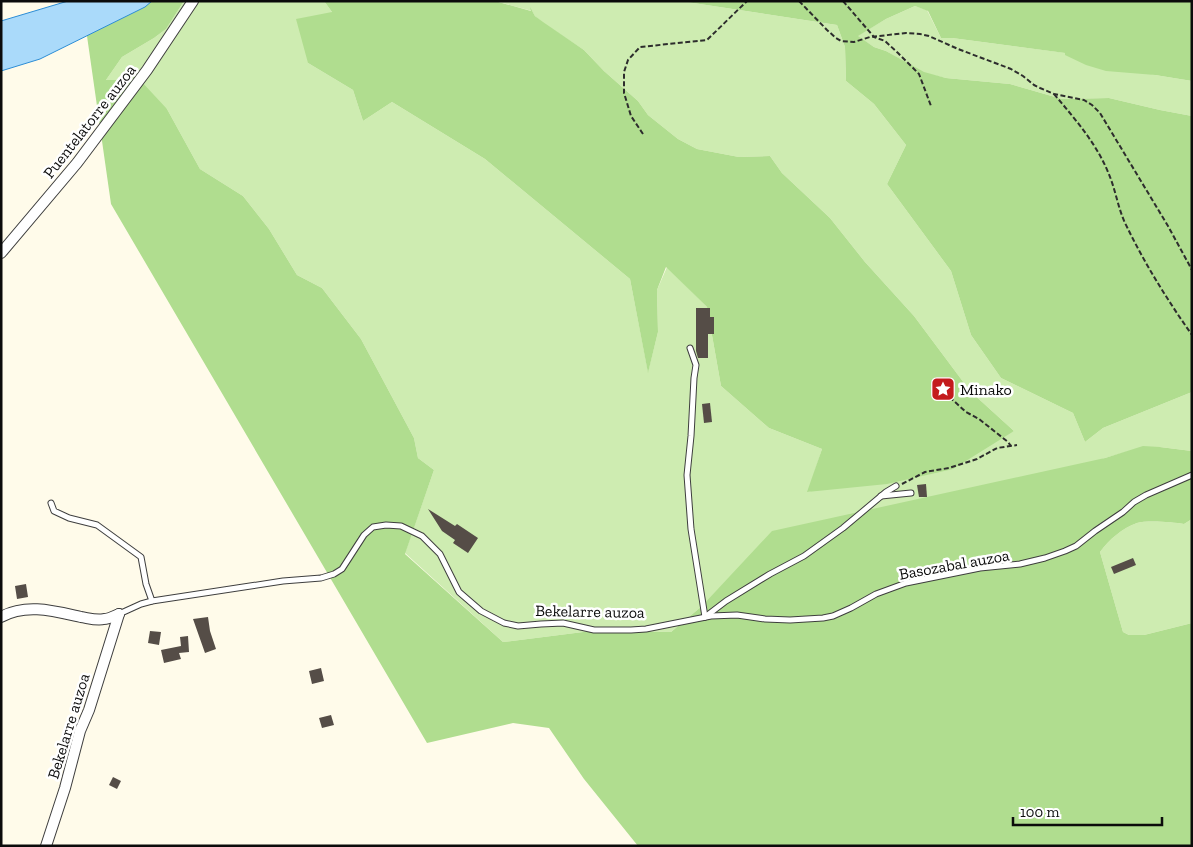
<svg xmlns="http://www.w3.org/2000/svg" width="1193" height="847" font-family="'Zilla Slab',serif">
<rect width="100%" height="100%" fill="#fffbea"/>
<g fill="#ceecb1">
<polygon points="184,1 324,1 332,12 308,63 353,90 363,121 392,102 485,159 630,279 648,372 658,332 657,290 667,267 707,307 721,386 769,428 822,449 808,492 1014,431 970,391 914,316 865,262 830,218 782,173 770,156 739,157 697,149 678,139 648,115 638,101 604,71 584,50 543,23 535,16 532,11 495,1 680,1 837,25 845,47 846,81 874,104 906,145 887,184 951,271 971,335 1001,378 1073,413 1085,442 1103,428 1192,392 1192,451 1160,447 1143,447 1105,458 702,606 671,632 591,631 503,642 405,553 434,470 418,458 414,438 361,339 322,288 297,275 269,229 243,196 200,169 167,109 106,80 122,57 154,38 166,29"/>
<polygon points="915,6 927,10 941,38 952,38 1066,53 1155,75 1192,81 1192,116 1160,110 1109,98 1062,99 1010,84 946,78 924,73 886,51 874,47 857,36 886,19"/>
<path d="M1192 519V623L1144 635H1129L1123 632 1100 552C1109 540 1122 528 1137 523 1147 520 1173 522 1184 524Z"/>
</g>
<g fill="#b0dd8f">
<path d="M86 1H184L166 29 154 38 122 57 106 80H140L167 109 200 169 243 196 269 229 297 275 322 288 361 339 414 438 418 458 434 470 405 554 503 642 591 631 671 632 702 606 772 531 1105 458 1143 446 1160 447 1192 451V519L1184 524C1173 522 1147 520 1137 523 1122 528 1109 540 1100 552L1123 632 1129 635H1144L1192 623V846H638L584 779 549 728 513 723 427 743 111 204 83 8Z"/>
<polygon points="324,1 495,1 531,11 530,7 535,16 543,22 584,50 604,71 638,101 648,115 678,139 697,149 739,157 770,156 782,173 830,218 865,262 914,316 970,391 1014,431 953,469 887,484 807,492 822,449 769,428 721,386 707,307 666,267 657,290 658,332 648,373 630,279 485,159 392,102 363,121 353,90 308,63 296,19 332,12"/>
<polygon points="680,1 1192,1 1192,81 1155,75 1106,71 1086,65 1065,55 1065,53 952,38 941,38 928,11 915,6 886,19 858,36 874,47 886,51 924,72 946,78 1010,84 1062,99 1109,98 1160,110 1192,116 1192,392 1103,428 1085,442 1073,413 1001,378 971,335 951,271 887,184 906,145 874,104 846,81 845,47 837,25"/>
</g>
<polygon fill="#aadafa" stroke="#2c8dd6" points="68,1 152,1 145,7 40,59 1,71 1,21"/>
<g fill="#554d47">
<polygon points="696,308 710,308 710,317 714,317 714,334 708,334 708,358 698,358 696,351"/>
<polygon points="710,403 712,422 704,423 702,404"/>
<polygon points="926,484 927,497 919,497 917,485"/>
<polygon points="428,509 455,526 457,524 478,538 468,553 453,543 455,540 442,531"/>
<polygon points="1133,558 1136,565 1114,574 1111,567"/>
<polygon points="26,584 28,597 17,599 15,586"/>
<polygon points="208,617 210,631 216,649 205,653 193,619"/>
<polygon points="150,631 161,632 159,645 148,643"/>
<polygon points="188,636 189,652 179,653 181,659 164,663 161,650 181,646 180,637"/>
<polygon points="321,668 324,681 312,684 309,671"/>
<polygon points="331,715 334,725 322,728 319,718"/>
<polygon points="113,777 121,781 117,789 109,785"/>
</g>
<g fill="none" stroke-linecap="round" stroke-linejoin="round">
<g stroke="#3e3e3e" stroke-width="7">
<g id="lane">
<polyline points="690,348 696,365 694,378 691,436 687,475 691,529 705,617"/>
<polyline points="881,496 911,493"/>
<polyline points="51,503 54,511 69,518 97,525 141,557 146,584 152,601"/>
<polyline points="119,614 141,604 152,601 283,581 321,578 334,574 342,569 364,535 373,527 386,525 401,526 422,536 440,554 459,592 481,611 504,623 518,626 541,624 563,623 594,630 631,630 646,629 711,616 737,615 765,619 790,620 823,618 833,616 851,608 876,594 906,583 980,568 1020,564 1045,558 1065,551 1076,546 1095,531 1123,512 1134,502 1146,495 1192,475"/>
<polyline points="705,617 726,601 770,574 804,556 843,528 886,492 896,486"/>
</g>
</g>
<g stroke="#3e3e3e" stroke-width="12">
<g id="street">
<polyline points="1,253 77,163 147,70 193,1"/>
<path d="M1 617C26 603 54 611 81 617 88 618 97 621 104 619 109 619 114 616 119 614"/>
<polyline points="46,846 65,788 80,731 89,710 119,614"/>
</g>
</g>
<g stroke="#2d2d2d" stroke-width="2" stroke-dasharray="5 2.5" stroke-linecap="butt">
<polyline points="799,1 827,30 836,38 841,41 854,42 870,37 906,33 920,34 929,36 958,49 1011,69 1023,76 1034,85 1040,88 1054,94 1084,100 1092,105 1100,113 1168,226 1192,270"/>
<polyline points="843,1 874,37 885,41 898,53 919,74 931,106"/>
<path d="M1054 94C1075 119 1096 143 1108 172 1116 190 1118 210 1127 227 1145 264 1168 301 1192 335"/>
<polyline points="643,134 631,116 624,93 624,72 628,60 640,47 707,40 747,1"/>
<polyline points="944,392 966,412 979,419 1008,442 1011,446"/>
<polyline points="902,484 925,472 949,468 977,459 997,448 1017,445"/>
</g>
<use href="#lane" stroke="#fff" stroke-width="5"/>
<use href="#street" stroke="#fff" stroke-width="10"/>
</g>
<defs>
<g id="sight-square" transform="scale(1.25)"><rect x="-9" y="-9" width="18" height="18" rx="4" fill="#c41b1d" stroke="#fff"/><path d="M0-6L1.8-2.2L6-1.7L2.9 1.2L3.7 5.4L0 3.3L-3.7 5.4L-2.9 1.2L-6-1.7L-1.8-2.2Z" fill="#fff"/></g>
</defs>
<g fill-rule="evenodd">
<use href="#sight-square" x="943" y="389"/>
</g>
<g text-anchor="middle" stroke-width="5" stroke-linejoin="round" paint-order="stroke">
<g font-size="16" fill="#0b0b0b" stroke="#fff">
<text transform="translate(89 121) rotate(-52)" y="6">Puentelatorre auzoa</text>
<text transform="translate(954 564) rotate(-10)" y="6">Basozabal auzoa</text>
<text transform="translate(590 611) rotate(1)" y="6">Bekelarre auzoa</text>
<text transform="translate(68 726) rotate(-73)" y="6">Bekelarre auzoa</text>
</g>
<g font-size="16" fill="#0b0b0b" stroke="#fff" text-anchor="start">
<text x="960" y="395">Minako</text>
</g>
</g>
<rect width="1193" height="847" fill="none" stroke="#0b0b0b" stroke-width="5"/>
<path d="M1013 817v8h149v-8" fill="none" stroke="#0b0b0b" stroke-width="2.5"/>
<text x="1020" y="817" font-size="15" fill="#0b0b0b" stroke="#ffffff" stroke-width="4" paint-order="stroke">100 m</text>
</svg>
